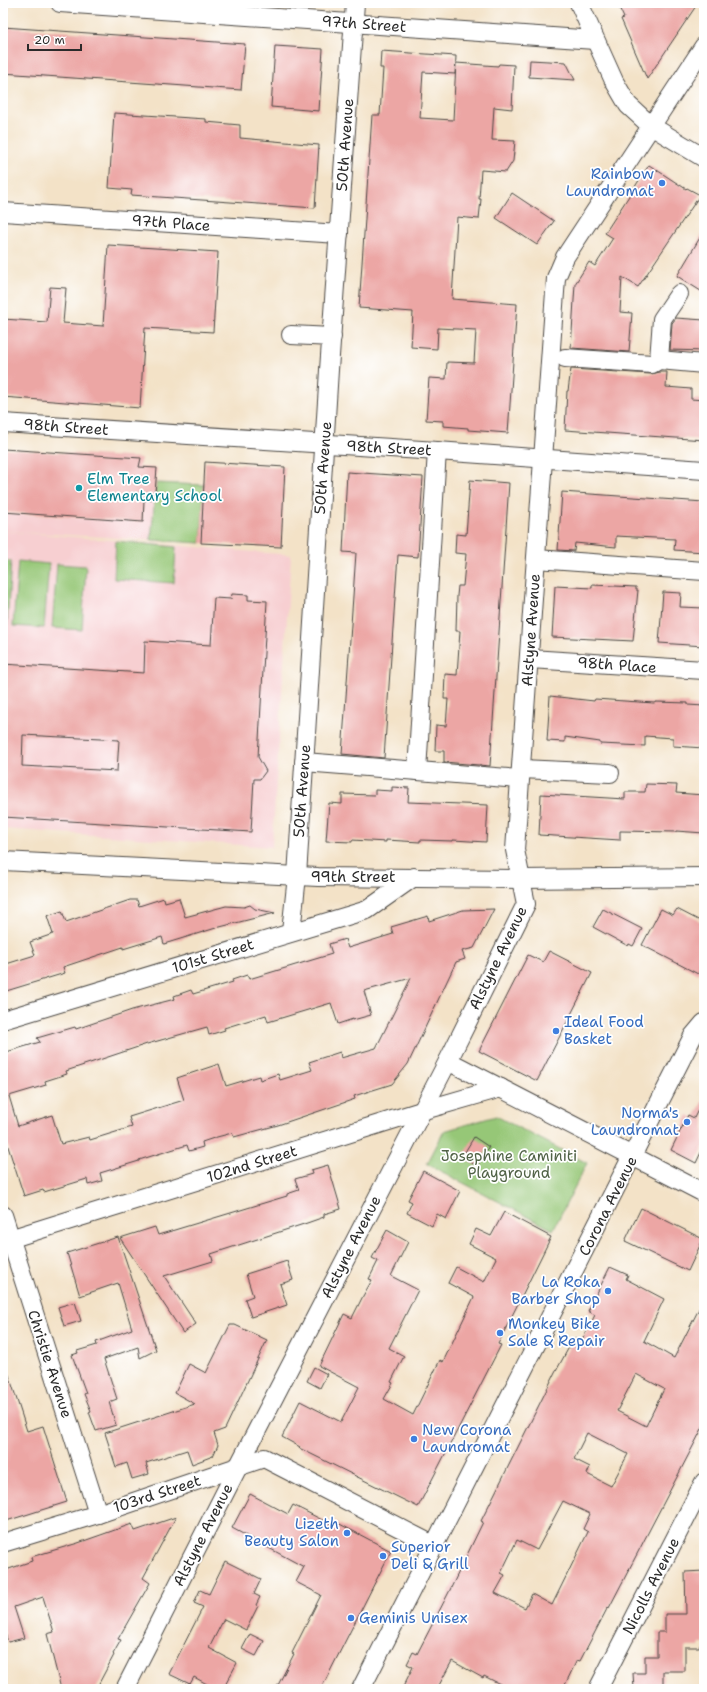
<svg xmlns="http://www.w3.org/2000/svg" width="707" height="1692" font-family="'Shantell Sans',sans-serif">
<rect width="100%" height="100%" fill="#fff"/>
<filter id="ink" filterUnits="userSpaceOnUse"><feTurbulence type="fractalNoise" baseFrequency=".025" numOctaves="2"/><feDisplacementMap in="SourceGraphic" scale="8" xChannelSelector="R" yChannelSelector="G"/><feConvolveMatrix kernelMatrix="1 2 1 2 8 2 1 2 1" color-interpolation-filters="sRGB"/></filter>
<filter id="wash" filterUnits="userSpaceOnUse"><feTurbulence type="fractalNoise" baseFrequency=".012" numOctaves="4" result="noise"/><feDisplacementMap in="SourceGraphic" scale="16" xChannelSelector="R" yChannelSelector="G"/><feGaussianBlur stdDeviation="0.9" result="paint"/><feColorMatrix in="noise" values="0 0 0 0 0 0 0 0 0 0 0 0 0 0 0 0 0 1.4 0 .05"/><feComposite in="paint" operator="in"/></filter>
<g filter="url(#wash)">
<rect width="100%" height="100%" fill="#f3e2c7"/>
<g fill="#f7cfd1">
<polygon points="156,483 201,543 3,531 3,513 143,522 144,500 151,499 151,493 155,493"/>
<polygon points="3,531 291,555 272,847 3,829"/>
</g>
<g fill="#96c777" stroke="#607951">
<polygon points="156,483 204,485 201,543 151,540"/>
<polygon points="116,541 176,547 174,583 114,579"/>
<polygon points="3,561 11,561 7,625 3,625"/>
<polygon points="18,561 49,564 44,628 13,626"/>
<polygon points="57,564 86,566 82,630 52,628"/>
<polygon points="496,1116 587,1163 553,1230 427,1164 444,1131"/>
</g>
<g id="blocks">
<g fill="#eca6a4" fill-rule="evenodd">
<polygon points="617,3 698,3 647,79 621,19 624,18"/>
<polygon points="3,27 245,44 241,90 3,73"/>
<polygon points="275,46 323,49 319,111 271,107"/>
<polygon points="381,51 456,56 455,74 423,72 420,118 453,120 456,63 498,66 499,64 514,65 512,109 494,107 492,140 515,141 513,161 506,172 481,170 479,199 481,199 479,219 457,217 452,299 517,304 508,433 468,430 468,428 443,426 443,421 426,420 429,378 446,379 447,362 474,363 476,330 438,328 437,349 411,347 413,312 359,308 372,115 380,115 383,68 380,68"/>
<polygon points="530,60 566,62 575,80 529,77"/>
<polygon points="114,113 206,119 206,122 240,125 240,138 319,145 315,208 131,195 132,190 109,188"/>
<polygon points="649,165 686,189 687,188 700,195 638,287 622,277 620,312 632,313 629,352 571,348 575,284 589,262 595,266 613,238 605,233"/>
<polygon points="512,193 554,221 537,245 496,218"/>
<polygon points="704,231 704,293 677,276"/>
<polygon points="108,245 218,252 213,332 145,328 140,408 3,397 3,319 47,322 50,287 66,288 63,323 103,326"/>
<polygon points="676,318 704,320 704,351 670,350 672,323"/>
<polygon points="571,369 651,374 660,372 667,372 666,387 691,389 691,399 704,400 704,440 565,430 567,391 568,391"/>
<polygon points="3,449 141,458 139,467 157,468 155,493 151,493 151,500 144,500 143,522 3,512"/>
<polygon points="205,462 285,467 281,547 201,543"/>
<polygon points="347,472 423,477 418,557 398,555 384,758 342,754 356,553 343,552"/>
<polygon points="470,480 509,483 490,766 444,762 444,751 435,751 436,725 446,726 448,699 444,699 445,674 457,675 460,631 456,631 457,596 458,586 463,586 466,554 455,553 456,534 466,535"/>
<polygon points="562,492 704,502 704,552 674,550 675,539 616,536 616,547 575,543 574,551 558,550"/>
<polygon points="592,585 636,587 636,590 638,590 633,641 552,637 555,586 592,588"/>
<polygon points="663,592 681,593 680,607 704,608 704,646 659,643"/>
<path d="M232 594 248 595V600L267 601 258 757 266 771 260 779H254L251 832 3 817V664L144 673 145 641 211 645 214 598 231 599ZM23 735 119 740 117 771 22 766Z"/>
<polygon points="550,696 594,701 595,699 654,703 656,702 688,703 688,705 704,706 704,748 673,746 673,738 645,736 645,746 600,744 600,742 565,737 565,742 547,741"/>
<polygon points="646,784 677,785 676,793 704,795 704,833 676,831 676,832 620,831 620,840 539,835 541,794 625,799 625,792 645,792"/>
<polygon points="392,787 409,788 408,802 488,805 486,842 453,840 453,841 420,840 420,842 386,840 386,842 352,840 352,842 326,841 329,803 342,804 342,794 375,795 375,790 392,791"/>
<polygon points="164,898 165,902 179,898 185,917 226,906 244,907 250,905 255,909 275,913 216,928 164,944 162,937 123,949 123,947 63,967 65,973 3,992 3,965 35,955 30,942 53,934 47,916 62,911 66,922 130,900 137,900 139,906"/>
<path d="M494 909 474 948 462 951 465 959 456 962 408 1064 392 1084 354 1096 355 1099 278 1125 234 1137 232 1133 217 1137 202 1142 203 1147 189 1151 187 1145 139 1160V1161L100 1173 102 1181 88 1185 87 1179 44 1192 43 1190 24 1196 3 1131V1053L40 1042 37 1038 75 1027 76 1029 132 1010 175 999 174 996 191 990 193 994 233 982 232 980 247 975 249 979 332 954 329 944 345 939 348 948 393 934 391 927 428 916 429 921 463 910ZM411 978 376 1048 341 1058 340 1052 309 1062 312 1070 280 1080 278 1074 260 1080 259 1076 226 1086 219 1064 177 1078 184 1100 129 1117 132 1127 90 1140 89 1137 61 1144 52 1115 18 1126 9 1096 46 1085 45 1081 67 1074 66 1071 147 1044 207 1027 209 1035 225 1030 224 1028 266 1015 268 1022 331 1003 338 1024 353 1019V1020L371 1015 364 991Z"/>
<polygon points="603,909 642,929 633,946 629,944 628,946 593,927"/>
<polygon points="661,909 673,915 677,909 704,923 704,962 698,974 642,945"/>
<polygon points="549,951 592,973 537,1081 479,1051 528,955 543,962"/>
<polygon points="704,1098 704,1146 696,1163 671,1150 688,1115 694,1118"/>
<polygon points="474,1137 489,1147 477,1166 462,1157"/>
<polygon points="328,1165 341,1209 324,1214 324,1217 307,1223 211,1254 213,1261 164,1276 196,1324 183,1333 120,1238 155,1227 158,1235 287,1196 287,1194 299,1190 295,1179 312,1174 311,1170"/>
<polygon points="423,1171 460,1191 446,1219 437,1214 432,1226 407,1213 412,1202 408,1200"/>
<polygon points="641,1208 703,1239 688,1271 625,1241"/>
<polygon points="504,1212 551,1237 498,1344 501,1345 418,1507 299,1448 300,1447 282,1437 300,1401 341,1422 359,1387 319,1366 344,1314 352,1318 363,1296 372,1280 369,1279 378,1261 372,1258 387,1230 408,1242 391,1276 418,1290 389,1348 404,1356 391,1382 393,1383 384,1399 413,1415 440,1360 443,1362 474,1297 448,1283 456,1267 484,1282 496,1258 469,1244 476,1229 491,1236"/>
<polygon points="118,1237 156,1350 140,1358 138,1347 104,1359 117,1399 109,1402 116,1425 96,1431 89,1412 91,1411 84,1394 86,1393 72,1355 78,1353 77,1351 97,1345 96,1342 132,1329 118,1283 80,1296 67,1253"/>
<polygon points="287,1261 293,1280 280,1284 287,1305 251,1317 245,1299 253,1296 246,1274"/>
<path d="M610 1267 628 1275 626 1279 664 1299 644 1341 674 1358 704 1299V1425L609 1608 608 1607 580 1661 577 1660 563 1689H510L484 1676 483 1678 452 1661 437 1689H402L413 1667 407 1664 413 1652 417 1654 449 1592 483 1522 481 1521 555 1373 574 1338 581 1342 595 1315 588 1311ZM636 1374 664 1389 646 1426 617 1411ZM587 1433 628 1454 611 1486 587 1474 590 1467 574 1459ZM563 1501 590 1514 583 1529 588 1532 552 1605 532 1594 525 1608 495 1593 505 1575 501 1573 517 1540 537 1550Z"/>
<polygon points="75,1302 81,1321 64,1326 58,1307"/>
<polygon points="230,1325 235,1325 267,1340 225,1429 214,1433 218,1445 213,1456 192,1464 187,1450 146,1463 149,1474 132,1479 127,1463 116,1467 105,1433 195,1404 175,1393 189,1364 206,1373"/>
<polygon points="6,1366 27,1431 43,1426 67,1502 3,1522 3,1367"/>
<polygon points="314,1367 327,1374 320,1388 307,1381"/>
<polygon points="250,1494 288,1514 293,1505 330,1524 332,1520 391,1551 321,1689 276,1689 294,1654 292,1653 321,1595 296,1582 304,1567 232,1528"/>
<polygon points="176,1517 143,1578 150,1583 118,1639 121,1640 113,1654 114,1655 96,1689 61,1689 47,1634 54,1632 43,1597 14,1607 24,1638 8,1642 3,1627 3,1571 32,1561 31,1557 78,1543 132,1524 135,1531"/>
<polygon points="225,1561 261,1579 254,1594 260,1597 256,1605 258,1606 246,1630 224,1619 209,1648 237,1663 223,1689 216,1689 194,1677 190,1684 169,1674 203,1607 194,1603 200,1590 209,1594"/>
<polygon points="704,1571 704,1644 700,1644 699,1647 685,1647 685,1671 663,1671 663,1689 634,1689 633,1673 645,1673 645,1656 657,1656 657,1632 665,1632 665,1614 686,1614 685,1572"/>
<polygon points="250,1634 264,1641 256,1656 242,1649"/>
</g>
</g>
</g>
<g filter="url(#ink)">
<use href="#blocks" fill-opacity="0" stroke="#494642" stroke-width="1"/>
<g fill="none" stroke-linecap="round" stroke-linejoin="round">
<g stroke="#494642" stroke-width="20">
<g id="minor">
<polyline points="60,3 595,40"/>
<polyline points="579,3 614,81 628,105 651,126 704,158"/>
<polyline points="3,212 339,234"/>
<polyline points="291,335 332,337"/>
<polyline points="565,358 652,364 659,360 704,364"/>
<polyline points="659,360 662,319 679,294"/>
<polyline points="3,423 437,451 704,470"/>
<polyline points="536,559 704,571"/>
<polyline points="530,659 704,670"/>
<polyline points="304,762 520,779"/>
<polyline points="521,769 610,773"/>
<polyline points="417,771 437,451"/>
<polyline points="3,861 318,877 521,879 704,877"/>
<polyline points="291,932 297,876 329,370 355,3"/>
<polyline points="3,1020 367,910 414,877"/>
<polyline points="448,1061 704,1193"/>
<polyline points="3,1215 98,1514"/>
<polyline points="3,1241 421,1111 501,1088"/>
<polyline points="3,1543 98,1514 264,1458 435,1546"/>
<polyline points="125,1689 238,1467 448,1061 526,904 515,850 556,278 565,257 704,46"/>
<polyline points="361,1689 693,1036 704,1023"/>
<polyline points="598,1689 704,1482"/>
</g>
</g>
<use href="#minor" stroke="#fff" stroke-width="18"/>
</g>
</g>
<g fill="#3f7fe0" stroke="#fff" stroke-width="1.5">
<circle cx="662" cy="183" r="4"/>
<circle cx="556" cy="1031" r="4"/>
<circle cx="687" cy="1122" r="4"/>
<circle cx="608" cy="1291" r="4"/>
<circle cx="500" cy="1333" r="4"/>
<circle cx="414" cy="1439" r="4"/>
<circle cx="347" cy="1533" r="4"/>
<circle cx="383" cy="1556" r="4"/>
<circle cx="351" cy="1618" r="4"/>
</g>
<circle fill="#0f9aa8" stroke="#fff" stroke-width="1.5" cx="79" cy="488" r="4"/>
<g text-anchor="middle" stroke-width="3.5" stroke-linejoin="round" paint-order="stroke">
<g font-size="15" fill="#2b2b2b" stroke="#fff">
<text transform="translate(364 24) rotate(4)" y="5">97th Street</text>
<text transform="translate(345 145) rotate(-86)" y="5">50th Avenue</text>
<text transform="translate(171 223) rotate(4)" y="5">97th Place</text>
<text transform="translate(66 427) rotate(4)" y="5">98th Street</text>
<text transform="translate(389 448) rotate(3)" y="5">98th Street</text>
<text transform="translate(323 468) rotate(-86)" y="5">50th Avenue</text>
<text transform="translate(531 630) rotate(-86)" y="5">Alstyne Avenue</text>
<text transform="translate(617 665) rotate(4)" y="5">98th Place</text>
<text transform="translate(302 791) rotate(-86)" y="5">50th Avenue</text>
<text x="353" y="882">99th Street</text>
<text transform="translate(213 956) rotate(-17)" y="5">101st Street</text>
<text transform="translate(498 958) rotate(-64)" y="5">Alstyne Avenue</text>
<text transform="translate(252 1164) rotate(-17)" y="5">102nd Street</text>
<text transform="translate(608 1206) rotate(-63)" y="5">Corona Avenue</text>
<text transform="translate(351 1247) rotate(-63)" y="5">Alstyne Avenue</text>
<text transform="translate(50 1364) rotate(72)" y="5">Christie Avenue</text>
<text transform="translate(157 1494) rotate(-18)" y="5">103rd Street</text>
<text transform="translate(203 1535) rotate(-63)" y="5">Alstyne Avenue</text>
<text transform="translate(651 1586) rotate(-63)" y="5">Nicolls Avenue</text>
</g>
<g font-size="15" fill="#366cbe" stroke="#fff" text-anchor="start">
<text x="654" y="179" text-anchor="end">Rainbow<tspan x="654" dy="17">Laundromat</tspan></text>
<text x="564" y="1027">Ideal Food<tspan x="564" dy="17">Basket</tspan></text>
<text x="679" y="1118" text-anchor="end">Norma's<tspan x="679" dy="17">Laundromat</tspan></text>
<text x="600" y="1287" text-anchor="end">La Roka<tspan x="600" dy="17">Barber Shop</tspan></text>
<text x="508" y="1329">Monkey Bike<tspan x="508" dy="17">Sale &amp; Repair</tspan></text>
<text x="422" y="1435">New Corona<tspan x="422" dy="17">Laundromat</tspan></text>
<text x="339" y="1529" text-anchor="end">Lizeth<tspan x="339" dy="17">Beauty Salon</tspan></text>
<text x="391" y="1552">Superior<tspan x="391" dy="17">Deli &amp; Grill</tspan></text>
<text x="359" y="1623">Geminis Unisex</text>
</g>
<g font-size="15" fill="#0d838f" stroke="#fff" text-anchor="start">
<text x="87" y="484">Elm Tree<tspan x="87" dy="17">Elementary School</tspan></text>
</g>
<g font-size="15" fill="#506246" stroke="#fff">
<text x="509" y="1161">Josephine Caminiti<tspan x="509" dy="17">Playground</tspan></text>
</g>
</g>
<rect width="707" height="1692" fill="none" stroke="#fff" stroke-width="16"/>
<path d="M28 44v6h53v-6" fill="none" stroke="#2b2b2b" stroke-width="2"/>
<text x="34" y="44" font-size="12" fill="#2b2b2b" stroke="#ffffff" stroke-width="3" paint-order="stroke">20 m</text>
</svg>
